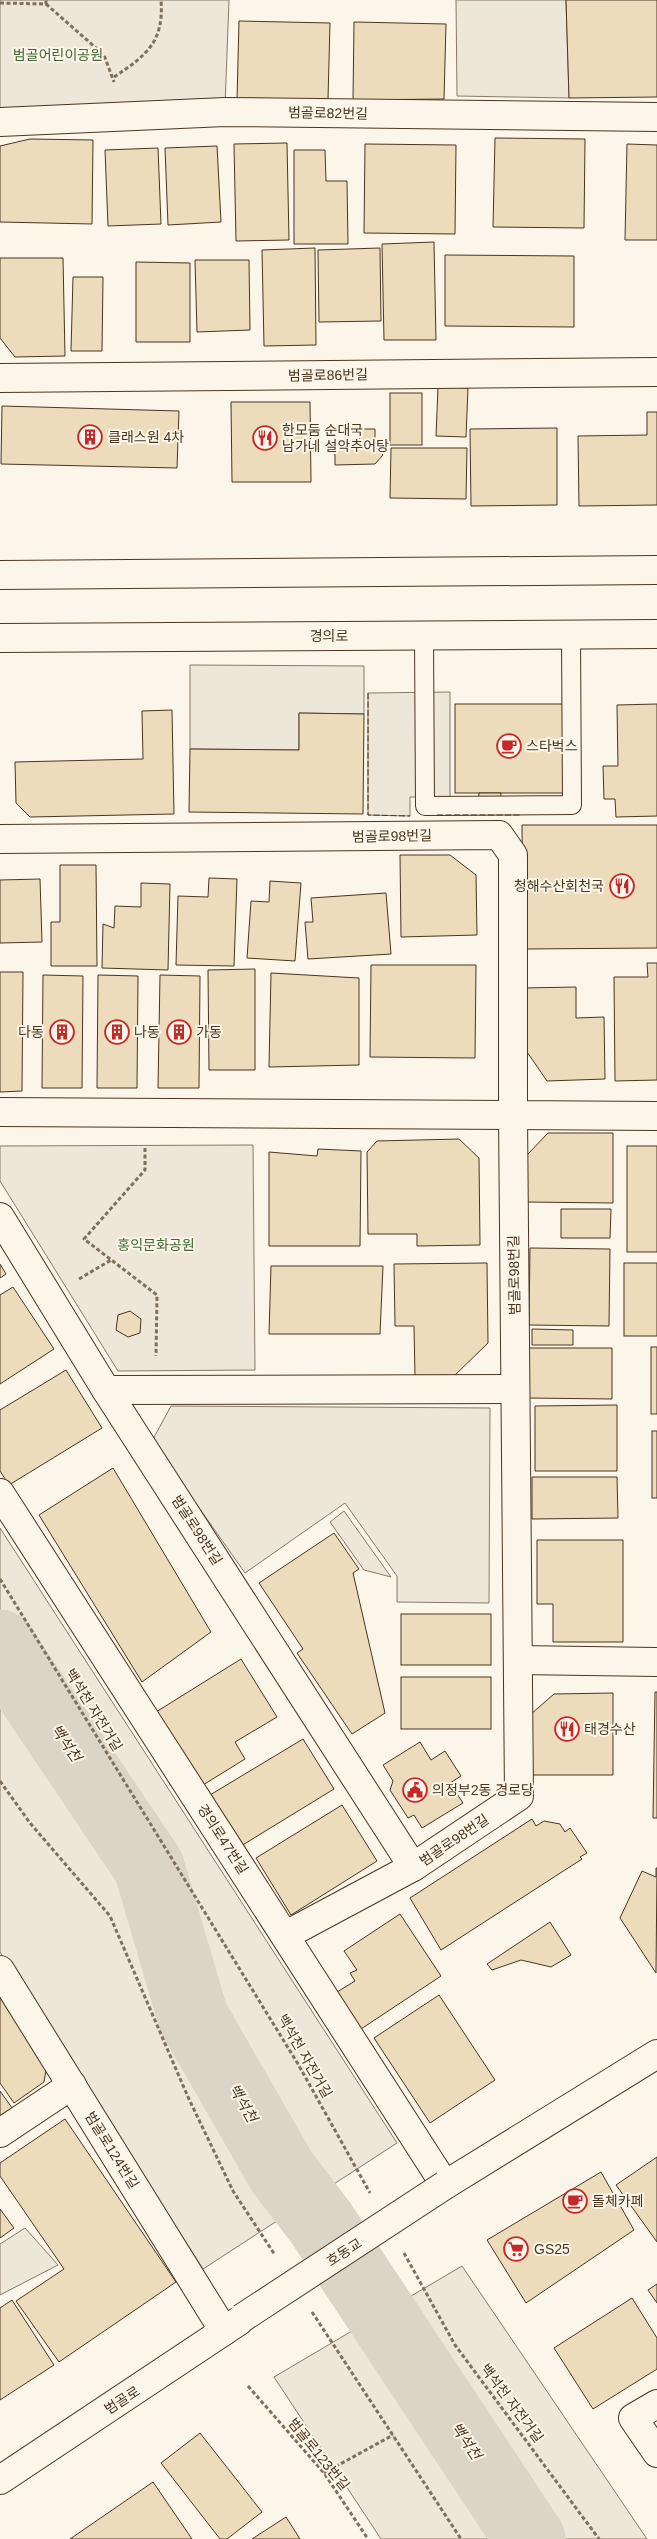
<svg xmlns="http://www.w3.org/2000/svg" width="657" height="2539" font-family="Helvetica,'Noto Sans KR',sans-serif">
<rect width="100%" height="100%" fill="#fbf6e9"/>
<g fill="#ede6d9" stroke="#887966">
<polygon points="0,0 229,0 225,106 0,112"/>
<polygon points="253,1145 255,1370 118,1371 0,1181 0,1146"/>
<polygon points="344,1511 391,1577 364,1570 330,1522"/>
<polygon points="0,1528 397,2143 203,2269 0,1952"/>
<polygon points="462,2266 647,2539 381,2539 274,2377"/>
</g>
<g fill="#ede7d9" stroke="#887966">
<polygon points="456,0 566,0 569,98 457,96"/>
<polygon points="190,665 364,666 364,714 299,713 299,750 190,749"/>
<polygon points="450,692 450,797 410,797 410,816 368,815 368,693"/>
<polygon points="171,1406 490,1408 489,1603 397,1602 397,1576 345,1503 245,1573 152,1441"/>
<polygon points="25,2228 58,2265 0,2295 0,2244"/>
</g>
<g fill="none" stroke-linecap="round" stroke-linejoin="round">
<polyline stroke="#dcd4c6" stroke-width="71" points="0,1645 149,1867 193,2017 282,2172 321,2223 530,2539"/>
</g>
<g fill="#ecdcbc" stroke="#4a3520">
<polygon points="566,0 657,0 657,97 569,98"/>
<polygon points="239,21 330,23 328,99 237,100"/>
<polygon points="354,22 446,24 444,99 353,100"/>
<polygon points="495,138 585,139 584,228 493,227"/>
<polygon points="30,139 93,140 92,224 0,222 0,146"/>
<polygon points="287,143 289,240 236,241 234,144"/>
<polygon points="365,144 456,145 455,234 364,233"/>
<polygon points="627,144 657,145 657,240 625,240"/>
<polygon points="217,146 221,222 168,225 165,148"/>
<polygon points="158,148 161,224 108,226 105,150"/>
<polygon points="294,150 325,150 326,181 347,181 348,244 294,244"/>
<polygon points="434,242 436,340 384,340 382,244"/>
<polygon points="315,248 316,345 264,346 262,250"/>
<polygon points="380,248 381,321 319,322 318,250"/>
<polygon points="445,255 574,256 574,327 445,326"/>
<polygon points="0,258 63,258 65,356 15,357 0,338"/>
<polygon points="195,260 249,260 250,330 197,332"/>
<polygon points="136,262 190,263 190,342 136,342"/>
<polygon points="73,277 103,277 102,351 71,351"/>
<polygon points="438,387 468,388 466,437 436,436"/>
<rect x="390" y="393" width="32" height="52"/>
<polygon points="231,402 310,402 311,482 232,482"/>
<polygon points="2,406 179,411 177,468 1,464"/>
<polygon points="647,412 657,412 657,505 579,506 578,436 647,435"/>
<polygon points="557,428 557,505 471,506 470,429"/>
<polygon points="359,429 375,429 375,447 383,455 375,464 335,465 335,444 359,443"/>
<polygon points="391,448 467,448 466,499 390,498"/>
<rect x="455" y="704" width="108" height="89"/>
<polygon points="657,704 657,816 616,817 615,799 604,799 603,766 618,766 617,705"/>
<polygon points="172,710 174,814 30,817 16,803 15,762 143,759 142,711"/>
<polygon points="299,713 364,714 363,814 189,812 190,749 299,750"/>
<polygon points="479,793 501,793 500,813 478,813"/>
<polygon points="522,825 657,825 657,948 523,949"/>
<polygon points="400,855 450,855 476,875 477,935 401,937"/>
<polygon points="60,865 96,865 97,966 51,966 51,922 60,922"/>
<polygon points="209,878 237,879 234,966 176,965 178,896 208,897"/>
<polygon points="40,879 42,942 0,943 0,880"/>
<polygon points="270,881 301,883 295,961 247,958 251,901 269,902"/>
<polygon points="141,883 170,884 168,970 102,968 103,924 114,928 115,906 141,907"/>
<polygon points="386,893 391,954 308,959 305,922 313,922 311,898"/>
<polygon points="647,963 657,963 657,1080 615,1081 614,977 648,977"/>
<polygon points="371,965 476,965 475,1058 370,1057"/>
<polygon points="255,969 255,1070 209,1070 208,970"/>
<polygon points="0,972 23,972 22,1091 0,1092"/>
<polygon points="271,973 359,978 359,1065 269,1067"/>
<polygon points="43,975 83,976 82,1088 42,1088"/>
<polygon points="98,975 138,976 137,1088 97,1088"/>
<polygon points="160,975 200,976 199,1088 158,1088"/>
<polygon points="576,987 576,1018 604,1017 605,1079 547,1081 525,1049 523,988"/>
<polygon points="548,1133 613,1133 613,1203 527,1202 527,1155"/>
<polygon points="459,1139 479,1158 480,1245 417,1246 417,1234 368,1234 367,1152 377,1141"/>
<rect x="627" y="1146" width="30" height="106"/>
<polygon points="318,1149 361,1151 360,1246 269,1246 269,1152 317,1156"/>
<polygon points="561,1209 611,1209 610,1238 561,1238"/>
<polygon points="530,1248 610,1249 609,1326 529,1325"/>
<polygon points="487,1263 488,1343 453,1377 415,1377 414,1326 395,1326 394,1264"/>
<rect x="624" y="1263" width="33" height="73"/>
<polygon points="0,1264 6,1274 0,1278"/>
<polygon points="271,1266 383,1266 380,1334 269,1334"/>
<polygon points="13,1287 54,1349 0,1384 0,1295"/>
<polygon points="130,1311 141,1319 140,1333 128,1337 116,1330 118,1315"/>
<polygon points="532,1329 573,1330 573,1345 532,1345"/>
<rect x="651" y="1347" width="6" height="67"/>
<polygon points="528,1348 612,1348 612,1399 528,1398"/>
<polygon points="66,1370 102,1428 9,1485 0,1471 0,1410"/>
<polygon points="617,1405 617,1471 535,1471 535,1406"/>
<rect x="652" y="1431" width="5" height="67"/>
<polygon points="113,1468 211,1632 142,1682 39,1515"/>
<polygon points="532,1477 617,1477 618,1518 532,1519"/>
<polygon points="334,1533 359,1569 353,1573 385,1713 352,1734 297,1653 303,1649 259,1583"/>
<polygon points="537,1540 623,1540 623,1642 553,1642 553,1604 537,1604"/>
<rect x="401" y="1614" width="90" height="51"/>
<polygon points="241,1659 277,1717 235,1742 245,1759 203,1785 156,1712"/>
<rect x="401" y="1677" width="90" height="52"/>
<polygon points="655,1692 657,1692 657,1818 653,1818"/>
<polygon points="613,1693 613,1775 531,1775 531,1714 554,1694"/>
<polygon points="303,1739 334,1789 241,1846 210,1795"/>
<polygon points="420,1742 431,1760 445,1751 461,1776 450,1783 463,1803 422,1828 414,1815 408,1818 390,1790 393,1781 383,1765"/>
<polygon points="342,1805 377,1861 291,1915 256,1858"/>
<polygon points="532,1819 536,1826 544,1821 560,1824 565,1832 570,1828 587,1853 580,1857 582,1859 441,1950 410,1898"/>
<polygon points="656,1868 657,1868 656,1973 620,1918 642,1871 656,1877"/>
<polygon points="400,1914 441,1976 361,2029 337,1992 355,1981 350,1973 357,1970 344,1951"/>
<polygon points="550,1922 571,1955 551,1967 521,1960 492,1970 487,1964"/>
<polygon points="0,1993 48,2059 44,2082 14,2103 0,2083"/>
<polygon points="439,1995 495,2080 430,2123 374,2038"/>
<polygon points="0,2091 15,2112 0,2123"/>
<polygon points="65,2119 176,2282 59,2362 16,2301 64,2269 0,2176 0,2163"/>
<polygon points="657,2157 657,2242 616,2185"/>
<polygon points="601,2172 634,2230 526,2303 487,2240"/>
<polygon points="0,2209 14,2228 0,2238"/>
<polygon points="657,2284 657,2303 648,2290"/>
<polygon points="632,2298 657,2338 657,2369 593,2409 554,2348"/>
<polygon points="12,2300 54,2365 0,2400 0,2308"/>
<polygon points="200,2433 262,2512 227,2539 220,2539 161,2463"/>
<polygon points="153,2482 192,2539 70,2539"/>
<polygon points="286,2517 300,2539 252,2539"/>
</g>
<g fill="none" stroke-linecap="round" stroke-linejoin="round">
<g stroke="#4a3520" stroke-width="20">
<polyline id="lane" points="424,636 425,806 572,805 571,635"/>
</g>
<g stroke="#4a3520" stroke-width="30">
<g id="street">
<polyline points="0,122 225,112 657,117"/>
<polyline points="0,378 657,372"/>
<polyline points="0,839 499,835 513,855 513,1115 657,1116"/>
<polyline points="0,1112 513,1115 519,1796 413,1867 106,1390 0,1217"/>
<polyline points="106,1390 515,1389"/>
<polyline points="0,1493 445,2185 657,2054"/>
<polyline points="518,1660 657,1662"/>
<polyline points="286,1935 413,1867"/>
<polyline points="0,1970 224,2331"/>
<polyline points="0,2133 72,2085"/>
<polyline points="657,2404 633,2418 657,2453"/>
<polyline points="0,2480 239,2321"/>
</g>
</g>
<g stroke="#4a3520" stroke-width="30">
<g id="secondary">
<polyline points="0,575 657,570"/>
<polyline points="0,638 657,634"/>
</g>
</g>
<g stroke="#7f6f5c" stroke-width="3" stroke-dasharray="4 2.5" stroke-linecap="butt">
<polyline points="0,3 46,4 46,0"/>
<polyline points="46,4 104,55 114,82"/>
<path d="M114 77C147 55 164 42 161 0"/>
<polyline points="145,1148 145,1170 84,1239 157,1295 156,1356"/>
<polyline points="79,1279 111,1260"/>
<polyline points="0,1579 298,2064 370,2193"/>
<polyline points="0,1781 30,1823 110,1916 188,2097 233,2191 275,2255"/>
<polyline points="404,2253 455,2345 599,2539"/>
<polyline points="312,2312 461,2539"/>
<polyline points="248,2386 324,2473 368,2539"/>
<polyline points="324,2473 393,2435"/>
</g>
<use href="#lane" stroke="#fbf6e9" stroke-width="18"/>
<use href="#street" stroke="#fbf6e9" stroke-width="28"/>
<use href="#secondary" stroke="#fbf6e9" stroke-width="28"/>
<g stroke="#4a3520" stroke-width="30" stroke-linecap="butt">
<polyline id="street-bridge" points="242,2318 445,2185"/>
</g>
<use href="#street-bridge" stroke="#fbf6e9" stroke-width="28"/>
<g stroke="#4a3520" stroke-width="1" stroke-dasharray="6 2.5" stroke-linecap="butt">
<polyline points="368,693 368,815 410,816"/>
<polyline points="437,815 520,815"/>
</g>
</g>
<defs>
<g id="building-ring" transform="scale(1.25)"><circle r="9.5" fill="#fbf6e9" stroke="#c62828" stroke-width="1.5"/><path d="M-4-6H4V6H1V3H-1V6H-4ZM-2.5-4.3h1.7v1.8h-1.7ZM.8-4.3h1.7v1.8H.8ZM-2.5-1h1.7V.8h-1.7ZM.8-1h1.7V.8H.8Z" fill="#c62828"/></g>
<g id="restaurant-ring" transform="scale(1.25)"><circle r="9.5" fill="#fbf6e9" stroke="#c62828" stroke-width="1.5"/><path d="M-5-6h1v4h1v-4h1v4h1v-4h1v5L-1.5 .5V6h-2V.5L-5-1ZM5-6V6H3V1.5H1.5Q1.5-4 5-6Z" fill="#c62828"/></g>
<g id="cafe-ring" transform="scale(1.25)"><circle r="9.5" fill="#fbf6e9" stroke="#c62828" stroke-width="1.5"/><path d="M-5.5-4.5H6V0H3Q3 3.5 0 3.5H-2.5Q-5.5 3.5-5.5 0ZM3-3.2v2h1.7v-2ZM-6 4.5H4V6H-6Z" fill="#c62828"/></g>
<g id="civic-ring" transform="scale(1.25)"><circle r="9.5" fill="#fbf6e9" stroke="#c62828" stroke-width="1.5"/><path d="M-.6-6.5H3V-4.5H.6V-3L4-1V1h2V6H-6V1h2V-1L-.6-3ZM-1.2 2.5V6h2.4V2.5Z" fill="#c62828"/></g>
<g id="supermarket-ring" transform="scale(1.25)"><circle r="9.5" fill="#fbf6e9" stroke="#c62828" stroke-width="1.5"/><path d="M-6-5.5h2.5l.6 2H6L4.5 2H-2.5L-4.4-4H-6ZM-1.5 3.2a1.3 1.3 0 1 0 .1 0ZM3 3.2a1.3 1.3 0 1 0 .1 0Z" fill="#c62828"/></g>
</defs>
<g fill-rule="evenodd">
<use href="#building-ring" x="90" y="437"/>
<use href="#restaurant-ring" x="265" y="438"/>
<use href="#cafe-ring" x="509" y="746"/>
<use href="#restaurant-ring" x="622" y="886"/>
<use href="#building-ring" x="62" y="1032"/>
<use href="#building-ring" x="117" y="1032"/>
<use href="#building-ring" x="179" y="1032"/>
<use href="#restaurant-ring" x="567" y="1729"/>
<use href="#civic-ring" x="415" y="1790"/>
<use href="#cafe-ring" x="575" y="2201"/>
<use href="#supermarket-ring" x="516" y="2249"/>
</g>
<g text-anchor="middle" stroke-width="4" stroke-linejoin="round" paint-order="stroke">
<g font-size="14" fill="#436837" stroke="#fbf6e9">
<text x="58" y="60">범골어린이공원</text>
<text x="156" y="1250">홍익문화공원</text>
</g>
<g font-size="14" fill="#4a3520" stroke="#fbf6e9">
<text transform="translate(328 113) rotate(1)" y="5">범골로82번길</text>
<text transform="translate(328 375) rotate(-1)" y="5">범골로86번길</text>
<text x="329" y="641">경의로</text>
<text transform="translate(392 836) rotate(-1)" y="5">범골로98번길</text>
<text transform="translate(514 1275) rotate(-91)" y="5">범골로98번길</text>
<text transform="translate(197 1530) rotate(57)" y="5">범골로98번길</text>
<text transform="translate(94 1710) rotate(58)" y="5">백석천 자전거길</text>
<text transform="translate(223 1839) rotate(57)" y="5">경의로47번길</text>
<text transform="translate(454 1840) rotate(-34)" y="5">범골로98번길</text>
<text transform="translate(305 2056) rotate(60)" y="5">백석천 자전거길</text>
<text transform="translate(112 2150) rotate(58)" y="5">범골로124번길</text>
<text transform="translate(344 2252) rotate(-33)" y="5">호동교</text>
<text transform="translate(122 2400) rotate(-33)" y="5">범골로</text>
<text transform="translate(512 2403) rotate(53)" y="5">백석천 자전거길</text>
<text transform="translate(319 2454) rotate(51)" y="5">범골로123번길</text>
</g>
<g font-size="14" fill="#4a3520" stroke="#fbf6e9" text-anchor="start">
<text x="282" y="435">한모둠 순대국<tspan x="282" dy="16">남가네 설악추어탕</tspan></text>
<text x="108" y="442">클래스원 4차</text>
<text x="526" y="751">스타벅스</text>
<text x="604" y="891" text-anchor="end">청해수산회천국</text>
<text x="44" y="1037" text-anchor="end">다동</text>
<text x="134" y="1037">나동</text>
<text x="196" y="1037">가동</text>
<text x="584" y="1734">태경수산</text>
<text x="432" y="1795">의정부2동 경로당</text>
<text x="592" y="2206">돌체카페</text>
<text x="534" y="2254">GS25</text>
</g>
<g font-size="15" font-style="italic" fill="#4a3520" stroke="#fbf6e9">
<text transform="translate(66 1743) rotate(56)" y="5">백석천</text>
<text transform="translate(243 2103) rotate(60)" y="5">백석천</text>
<text transform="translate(466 2441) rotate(56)" y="5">백석천</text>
</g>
</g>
</svg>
